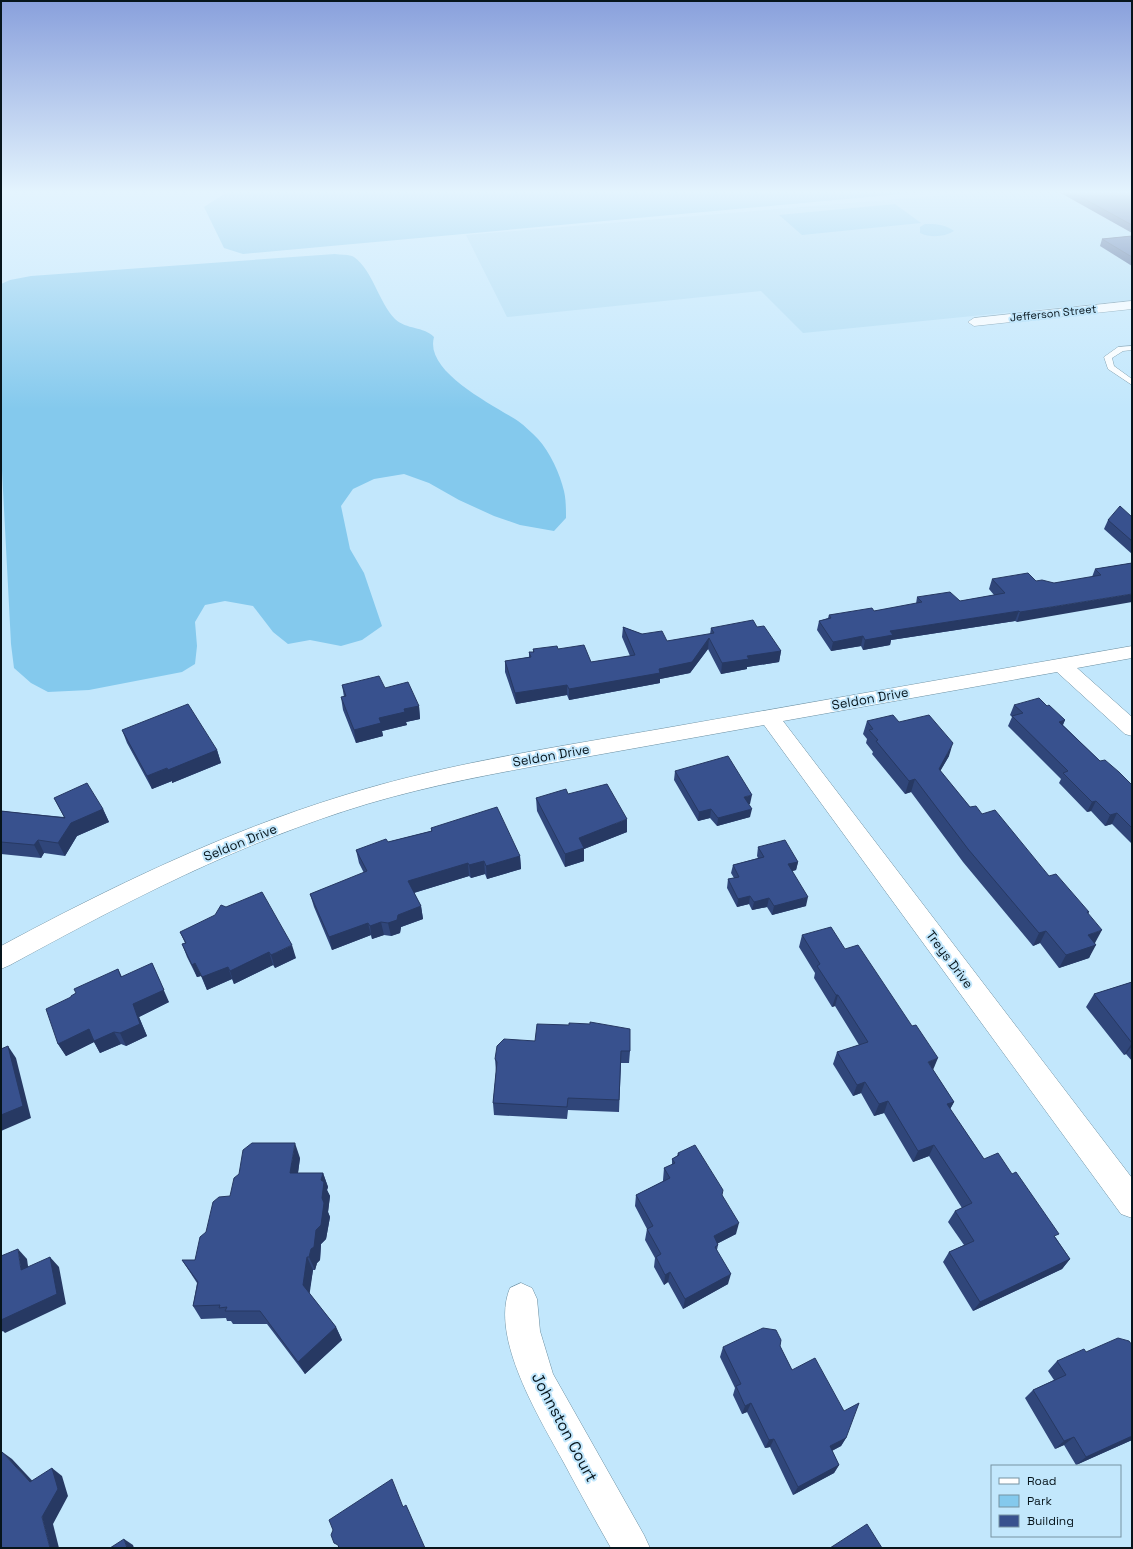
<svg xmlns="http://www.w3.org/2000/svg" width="1133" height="1549" font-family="'Space Grotesk',sans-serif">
<rect width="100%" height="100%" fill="#c2e7fc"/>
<polygon fill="#afdcf4" points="982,192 1132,192 1132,300 803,333 761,291 507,317 466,235"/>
<g fill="#84c9ed">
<polygon points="227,192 923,192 243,254 224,248 204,207"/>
<polygon points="895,204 921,223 802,235 779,215"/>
<path d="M925 224C935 224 945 224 954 231 944 237 931 238 920 233V227Z"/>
<path d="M335 254C341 255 349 254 354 257 373 271 379 303 395 319 407 330 423 326 434 337 424 372 494 405 518 421 525 426 532 433 538 439 550 452 560 474 564 491 566 499 566 510 566 518L554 531 520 525 494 516 459 500 429 483 404 474 374 479 353 489 341 506 350 549 364 573 382 626 362 640 341 646 310 640 288 644 273 632 253 606 225 601 205 605 195 622 197 646 195 664 182 672 89 690 48 692 31 683 14 668 11 644 1 451V284L10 280 31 276Z"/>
</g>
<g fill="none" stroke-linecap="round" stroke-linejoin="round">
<g stroke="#6c8fa1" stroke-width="1">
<polygon id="lane" points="1132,346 1132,350 1123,351 1112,358 1114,366 1132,379 1132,385 1108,369 1104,357 1118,347"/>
</g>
<g stroke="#6c8fa1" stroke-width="1">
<g id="street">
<polygon points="1132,301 1132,309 974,326 968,322 974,318"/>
<path d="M1132 646V658L1077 668 1132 717V736L1125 734 1057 672 783 721 1132 1178V1218L1121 1214 764 725C697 737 630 749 563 761 497 773 431 785 367 804 241 842 125 902 10 965L1 969V946C111 887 222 833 342 796 447 763 558 747 666 728 821 701 977 673 1132 646Z"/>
<path d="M521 1283 532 1288 537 1299 540 1331 553 1374 644 1535 650 1548H611C595 1520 579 1491 564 1463 540 1419 489 1337 510 1288Z"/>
</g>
</g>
<use href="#lane" fill="#fff" fill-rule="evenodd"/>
<use href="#street" fill="#fff" fill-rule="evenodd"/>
</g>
<g fill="#30467a">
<polygon points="1059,192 1132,192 1132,233"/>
<polygon points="1132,236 1132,266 1100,246 1102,239"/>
<polygon points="1132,517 1132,554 1104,529 1108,520"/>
<polygon points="1132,563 1017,622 1015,621 891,640 890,645 863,650 861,646 831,651 817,630 819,621 828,618 829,615 874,611 916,604 917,597 960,601 994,595 989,589 992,579 1036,581 1054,583 1092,577 1095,569"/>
<polygon points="623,627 642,634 667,641 710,634 711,628 757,627 781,651 779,662 747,667 747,669 721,674 708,649 690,673 660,679 660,683 569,700 567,695 516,704 505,672 505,661 529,657 529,652 533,652 533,649 558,649 591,662 630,656 622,637"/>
<polygon points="342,685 385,688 419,706 420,719 406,722 407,725 382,731 383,736 356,743 343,710 341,697 344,697"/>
<polygon points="1014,705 1047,706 1065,720 1063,725 1100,761 1132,785 1132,844 1112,824 1105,826 1091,811 1087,812 1059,783 1061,779 1008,726 1012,717 1010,715"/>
<polygon points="867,721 899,722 949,756 940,771 970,807 982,814 1049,876 1089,912 1088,914 1095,943 1089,958 1059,968 1040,943 1033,946 963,862 911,792 905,794 872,754 873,752 866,743 867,739 863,734"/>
<polygon points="122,730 217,750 221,763 172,783 172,781 152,789 127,743"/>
<polygon points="675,771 750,804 749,804 750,817 717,826 710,818 698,821 674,780"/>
<polygon points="568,794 627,832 584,849 584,861 565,867 537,811 536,798"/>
<polygon points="54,798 103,809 109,822 77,836 65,856 44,853 41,858 1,854 1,811 64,817"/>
<polygon points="431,828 520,856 521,869 487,879 485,874 471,878 469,876 414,893 421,906 423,919 401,927 400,933 391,936 384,935 372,939 371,935 332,950 314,907 310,894 364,873 359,863 356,850 431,831"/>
<polygon points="758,847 798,862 796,870 792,871 806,906 772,915 767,907 752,910 749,904 737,907 727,888 728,879 734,878 731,873 733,865 758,858 757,856"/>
<polygon points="180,932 296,958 275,968 273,965 234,984 232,979 207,990 201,976 197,977 187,957 182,944 185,943"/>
<polygon points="802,935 845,949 933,1070 954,1102 950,1109 984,1159 1056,1238 1070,1259 1062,1269 973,1311 943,1262 949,1252 964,1245 948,1222 955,1211 962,1208 929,1156 913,1162 884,1113 874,1116 861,1093 853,1096 833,1064 837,1052 859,1045 835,1006 832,1007 814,978 815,973 799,947"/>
<polygon points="118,969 122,977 169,1002 139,1017 147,1036 126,1046 121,1044 100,1053 94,1042 66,1056 58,1044 71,997 76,993"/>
<polygon points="1132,982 1132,1061 1126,1054 1124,1055 1086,1007 1094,994"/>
<polygon points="590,1024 630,1051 629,1063 621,1063 619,1112 568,1110 567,1119 494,1115 493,1103 496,1072 495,1059 569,1025"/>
<polygon points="678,1153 722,1195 736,1234 718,1243 718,1245 717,1250 728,1284 683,1309 668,1282 664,1285 654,1267 655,1258 645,1240 647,1229 635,1206 636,1195 663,1181 663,1180 664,1168 672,1165 672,1159 677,1156"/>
<polygon points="300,1158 298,1173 323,1173 328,1187 327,1190 330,1196 328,1212 330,1217 326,1239 321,1244 320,1260 317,1263 315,1270 313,1270 309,1293 336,1327 342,1340 305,1374 267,1324 233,1324 231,1321 227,1321 226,1318 201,1319 193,1306 197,1283 182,1260 195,1260 206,1232 230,1196"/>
<polygon points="780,1346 792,1370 846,1438 841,1446 832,1451 839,1465 834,1473 793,1495 770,1447 765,1448 747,1412 742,1414 733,1395 735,1388 720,1357 723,1347"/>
<polygon points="1086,1352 1132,1440 1076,1465 1064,1445 1055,1449 1025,1398 1033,1390 1054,1380 1048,1371 1057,1361"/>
</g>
<g fill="#273963">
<polygon points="1132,594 1132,602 1017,622 1020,612"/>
<polygon points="1019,611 1015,621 891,640 890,645 863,650 865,640 890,631"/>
<polygon points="863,636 861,646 831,651 833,642"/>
<polygon points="709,638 708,649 690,673 660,679 660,683 569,700 569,689 659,669"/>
<polygon points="781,651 779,662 747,667 747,669 721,674 722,663 747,656"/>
<polygon points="567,685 567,695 516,704 515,693"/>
<polygon points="419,706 420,719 406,722 407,725 382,731 383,736 356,743 354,730 379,718 404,709"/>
<polygon points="1065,720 1060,730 1059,722"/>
<polygon points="953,743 949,756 934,782 939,769"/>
<polygon points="217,750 221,763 172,783 172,781 152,789 147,776"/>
<polygon points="915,779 911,792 905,794 909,781"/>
<polygon points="752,795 750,804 743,806 744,797"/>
<polygon points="1096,801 1091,811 1087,812 1092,802"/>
<polygon points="103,809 109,822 77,836 65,856 58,843 71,823"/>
<polygon points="711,809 710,818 698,821 699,812"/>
<polygon points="752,809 750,817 717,826 718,818"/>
<polygon points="1117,813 1112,824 1105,826 1110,815"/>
<polygon points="627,819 627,832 584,849 584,861 565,867 565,854 579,838"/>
<polygon points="38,840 44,853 41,858 34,845"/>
<polygon points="520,856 521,869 487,879 486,866"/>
<polygon points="484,861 485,874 471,878 469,865"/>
<polygon points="798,862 796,870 786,873 788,864"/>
<polygon points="468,863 469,876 410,894 408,881"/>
<polygon points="750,896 749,904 737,907 738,899"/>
<polygon points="808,897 806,906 772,915 774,906"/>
<polygon points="769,898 767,907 752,910 754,902"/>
<polygon points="421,906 423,919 401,927 400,933 391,936 388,923 398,915"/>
<polygon points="381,922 384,935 372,939 370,926"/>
<polygon points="368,923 371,935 332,950 329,937"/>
<polygon points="1102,930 1095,943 1080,948 1088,935"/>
<polygon points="1046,931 1040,943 1033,946 1039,933"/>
<polygon points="292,945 296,958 275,968 271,955"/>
<polygon points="1096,945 1089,958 1059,968 1066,955"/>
<polygon points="269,952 273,965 234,984 230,971"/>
<polygon points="152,963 169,1002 139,1017 147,1036 126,1046 120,1033 133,1004"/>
<polygon points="195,963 201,976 197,977 192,965"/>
<polygon points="228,967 232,979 207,990 202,977"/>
<polygon points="836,995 838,995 835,1006 832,1007"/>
<polygon points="89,1029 114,1032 121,1044 100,1053 94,1042 66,1056 58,1044"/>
<polygon points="1132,1043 1132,1046 1126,1054 1124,1055"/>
<polygon points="8,1046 16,1058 31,1118 1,1131 1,1115"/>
<polygon points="938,1058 933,1070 928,1062"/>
<polygon points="865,1082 861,1093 853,1096 857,1085"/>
<polygon points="888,1101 884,1113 874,1116 879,1104"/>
<polygon points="954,1102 948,1113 947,1104"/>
<polygon points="295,1143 300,1158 296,1187 290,1173"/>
<polygon points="934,1145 929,1156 913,1162 918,1151"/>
<polygon points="323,1173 328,1187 327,1190 330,1196 328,1212 330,1217 326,1239 321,1244 320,1260 317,1263 315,1270 309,1257 316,1230 322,1198 321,1180"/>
<polygon points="739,1223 736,1234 711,1247 714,1236"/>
<polygon points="18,1249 27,1259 30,1280 21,1270"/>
<polygon points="50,1257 59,1267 66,1304 5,1333 3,1331 1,1332 1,1320"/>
<polygon points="307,1257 313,1270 309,1298 303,1285"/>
<polygon points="1070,1259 1062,1269 973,1311 980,1302"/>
<polygon points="670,1272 668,1282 664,1285 665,1275"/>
<polygon points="731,1274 728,1284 683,1309 685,1299"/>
<polygon points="336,1327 342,1340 305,1374 298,1362"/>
<polygon points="751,1403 747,1412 742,1414 745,1406"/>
<polygon points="1132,1436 1132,1440 1076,1465 1086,1457"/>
<polygon points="1074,1437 1064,1445 1055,1449 1064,1441"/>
<polygon points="846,1438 841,1446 825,1454 830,1446"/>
<polygon points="774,1439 770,1447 765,1448 769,1440"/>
<polygon points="1,1451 12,1459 40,1489 30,1482"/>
<polygon points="839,1465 834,1473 793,1495 798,1487"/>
<polygon points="52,1468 62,1476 68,1496 53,1524 59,1548 50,1548 42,1517"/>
<polygon points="124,1539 133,1545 134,1548 127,1548"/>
</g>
<g fill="#38518e" stroke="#273963">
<polygon points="1072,192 1132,192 1132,225"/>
<polygon points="1132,236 1132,257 1102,239"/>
<polygon points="1120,506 1132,517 1132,541 1108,520"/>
<polygon points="1132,563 1132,594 1020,612 1019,611 890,631 893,635 865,640 863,636 833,642 819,621 831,618 829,615 872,608 874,611 922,602 917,597 950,592 960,601 1005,593 992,579 1028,573 1036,581 1042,580 1054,583 1101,575 1095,569"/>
<polygon points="753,620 757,627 764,626 781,651 747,656 749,659 722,663 709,638 692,662 659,669 660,673 569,689 567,685 515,693 505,661 531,657 529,652 534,652 533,649 557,646 558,649 584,645 591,662 635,655 623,627 642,634 662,631 667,641 714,633 711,628"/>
<polygon points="379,676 385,688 408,682 419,706 404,709 405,712 379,718 381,723 354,730 341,697 346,696 342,685"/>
<polygon points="1039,698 1047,706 1049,705 1065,720 1059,722 1100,761 1105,760 1119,772 1132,785 1132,828 1117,813 1110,815 1096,801 1092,802 1063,773 1068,771 1012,716 1023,713 1014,705"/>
<polygon points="188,704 217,750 168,770 167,768 147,776 122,730"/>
<polygon points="893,715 899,722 929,715 953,743 939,769 970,807 976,806 982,814 995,810 1049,876 1056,874 1089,912 1087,912 1102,930 1088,935 1096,945 1066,955 1046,931 1039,933 968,849 915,779 909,781 876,741 878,740 869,730 873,729 867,721"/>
<polygon points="728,756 752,795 744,797 752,809 718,818 711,809 699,812 675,771"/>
<polygon points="87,783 103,809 71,823 58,843 38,840 34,845 1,842 1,811 65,818 54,798"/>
<polygon points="607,784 627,819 579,838 584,848 565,854 536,798 566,789 568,794"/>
<polygon points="497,807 520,856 486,866 484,861 469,865 468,863 408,881 421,906 398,915 397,920 388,923 381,922 370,926 368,923 329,937 310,894 367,871 356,850 386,839 388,842 432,831 431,828"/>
<polygon points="785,840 798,862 788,864 808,897 774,906 769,898 754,902 750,896 738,899 728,879 739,877 733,865 764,857 758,847"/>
<polygon points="262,892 292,945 271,955 269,952 230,971 228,967 202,977 195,963 192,965 182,944 186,943 180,932 215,915 221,905 226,907"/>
<polygon points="831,927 845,949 858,945 912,1026 916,1025 938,1058 928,1062 954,1102 947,1104 984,1159 998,1153 1012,1174 1016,1172 1059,1234 1054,1236 1070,1259 980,1302 949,1252 974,1241 955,1211 972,1203 934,1145 918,1151 888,1101 879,1104 865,1082 857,1085 837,1052 868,1042 838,995 836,995 817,966 820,964 802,935"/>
<polygon points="152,963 164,990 133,1004 140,1024 120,1033 114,1032 94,1041 89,1029 58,1044 46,1009 71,997 71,996 76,993 74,989 118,969 121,977"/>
<polygon points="1132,982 1132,1043 1094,994"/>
<polygon points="590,1022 630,1029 630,1051 621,1051 619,1100 568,1098 567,1107 493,1103 497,1062 495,1059 497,1046 504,1039 535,1041 537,1024 569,1025 569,1023 590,1024"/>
<polygon points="8,1046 23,1106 1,1115 1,1049"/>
<polygon points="252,1143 295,1143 290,1173 323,1173 321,1180 324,1182 322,1198 324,1203 321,1225 316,1230 314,1247 311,1249 309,1257 307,1257 303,1285 336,1327 298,1362 260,1311 225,1311 227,1307 219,1308 220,1305 193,1306 198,1282 182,1260 195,1260 200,1237 206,1232 213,1202 219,1197 230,1196 234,1178 239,1174 243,1150"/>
<polygon points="695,1145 723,1190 722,1195 739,1223 714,1236 718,1245 715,1247 731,1274 685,1299 670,1272 665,1275 656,1257 661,1254 647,1229 653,1226 636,1195 670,1178 664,1168 675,1163 672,1159 679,1155 678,1153"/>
<polygon points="18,1249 21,1270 50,1257 57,1294 1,1320 1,1256"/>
<polygon points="763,1328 776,1330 781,1340 780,1346 792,1370 815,1358 844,1411 859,1403 846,1438 830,1446 839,1465 798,1487 774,1439 769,1440 751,1403 745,1406 736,1386 741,1384 723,1347"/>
<polygon points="1118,1338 1129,1341 1132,1345 1132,1436 1086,1457 1074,1437 1064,1441 1033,1390 1066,1375 1057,1361 1084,1349 1086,1352"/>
<polygon points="1,1451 30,1482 52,1468 58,1489 42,1517 50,1548 1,1548"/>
<polygon points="392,1479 403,1507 406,1505 425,1548 339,1548 338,1545 334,1543 331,1535 333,1530 329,1520"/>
<polygon points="867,1524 882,1548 830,1548"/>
<polygon points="124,1539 127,1548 110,1548"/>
</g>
<linearGradient id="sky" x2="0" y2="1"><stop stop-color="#89a0dc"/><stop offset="0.47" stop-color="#e4f4fe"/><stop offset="1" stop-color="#e4f4fe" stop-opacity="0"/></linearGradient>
<rect width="1133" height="409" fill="url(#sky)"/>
<g text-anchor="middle" stroke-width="4" stroke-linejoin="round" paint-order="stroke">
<g font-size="11" fill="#07151c" stroke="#c2e7fc">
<text transform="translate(1053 313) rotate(-6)" y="4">Jefferson Street</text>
</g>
<g font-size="13" fill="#07151c" stroke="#c2e7fc">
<text transform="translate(870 698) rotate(-10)" y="5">Seldon Drive</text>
<text transform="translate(551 755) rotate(-10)" y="5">Seldon Drive</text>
<text transform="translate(240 842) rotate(-22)" y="5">Seldon Drive</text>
<text transform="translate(950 959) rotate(53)" y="5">Treys Drive</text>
</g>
<g font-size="16" fill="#07151c" stroke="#c2e7fc">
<text transform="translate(565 1427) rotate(62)" y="6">Johnston Court</text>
</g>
</g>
<rect width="1133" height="1549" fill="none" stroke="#07151c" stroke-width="4"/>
<rect x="991" y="1465" width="130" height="72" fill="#c2e7fc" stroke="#7793a2"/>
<rect x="999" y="1478" width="20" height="6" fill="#ffffff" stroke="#7793a2"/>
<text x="1027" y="1485" font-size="12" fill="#07151c">Road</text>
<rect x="999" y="1495" width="20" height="12" fill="#84c9ed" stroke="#7793a2"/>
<text x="1027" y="1505" font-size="12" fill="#07151c">Park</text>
<rect x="999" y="1515" width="20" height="12" fill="#38518e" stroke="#7793a2"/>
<text x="1027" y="1525" font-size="12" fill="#07151c">Building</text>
</svg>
